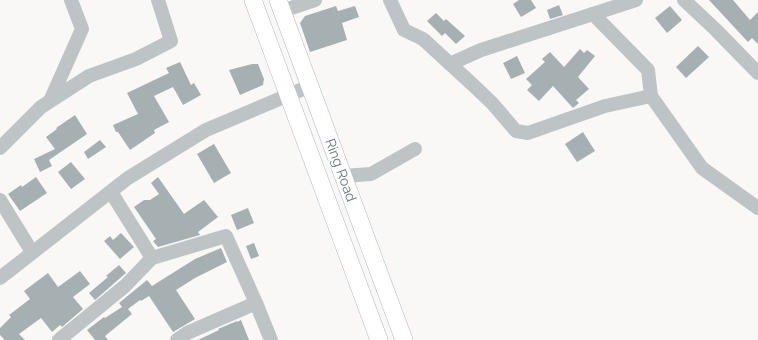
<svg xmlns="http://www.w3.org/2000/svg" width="758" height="340" font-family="Raleway,sans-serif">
<rect width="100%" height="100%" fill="#f9f8f7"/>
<g fill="#a6b0b3">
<polygon points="519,0 531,0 536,8 521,17 513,4"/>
<polygon points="709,0 733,0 750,20 758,12 758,44 752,38 748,42"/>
<polygon points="559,5 563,15 550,19 547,10"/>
<polygon points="336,6 338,11 355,6 359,17 342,23 347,40 310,52 300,23 305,16"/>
<polygon points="670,6 682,20 667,33 655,18"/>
<polygon points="436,13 444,21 446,19 465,36 456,44 445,33 442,36 427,21"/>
<polygon points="698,46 709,57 686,78 676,67"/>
<polygon points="580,49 584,53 587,50 595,56 578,77 589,89 576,100 579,103 573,108 553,86 539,101 527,90 532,85 526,79 545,62 542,59 550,52 564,67"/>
<polygon points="517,56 525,73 511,79 503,63"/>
<polygon points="180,62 191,85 194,83 201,95 183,105 173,87 154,96 169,122 154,130 155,133 130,150 118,132 116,132 113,125 138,114 127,93 169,73 166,68"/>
<polygon points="252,64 258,64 264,79 263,85 240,95 229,70"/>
<polygon points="75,115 87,134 49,160 52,166 40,172 34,159 55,149 46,137 57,129 56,128"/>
<polygon points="583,132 595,151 577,162 565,144"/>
<polygon points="100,140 106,147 88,159 84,152"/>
<polygon points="214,144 231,173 214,183 197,154"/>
<polygon points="71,162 85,179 71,189 58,172"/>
<polygon points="36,177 47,193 20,211 8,194 21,185 22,187"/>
<polygon points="158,177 184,214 204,200 218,217 198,232 200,235 158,247 153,241 156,239 134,207 144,200 150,200 159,194 151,183"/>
<polygon points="248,208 254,223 237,230 231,215"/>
<polygon points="121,233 134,247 120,259 104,241 110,236 113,240"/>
<polygon points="254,243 259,256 251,259 246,246"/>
<polygon points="221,248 227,262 195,278 176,290 195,319 190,322 173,332 149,296 141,301 140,300 128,309 132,314 105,336 108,340 95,340 87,330 104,317 105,318 122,307 119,303 147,280 152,286 195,259"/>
<polygon points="119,265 126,273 95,300 89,293 108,277 106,276"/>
<polygon points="80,271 90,284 73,297 83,309 62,327 60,325 52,332 41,318 19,334 25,340 5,340 0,335 0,328 11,317 9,315 30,299 24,291 48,273 58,287"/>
<polygon points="241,320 249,340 198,340 219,330 218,329 237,321 237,322"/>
</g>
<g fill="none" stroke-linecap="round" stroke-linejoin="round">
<g stroke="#b2b8ba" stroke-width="18">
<g id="major">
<polyline points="253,0 379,340"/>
<polyline points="278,0 404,340"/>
</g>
</g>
<g stroke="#bec4c6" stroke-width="14">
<polyline points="390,0 404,30 423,39 472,84 492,103 516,131 528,133 605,106 651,96"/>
<polyline points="684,0 716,30 758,73"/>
<polyline points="282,11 315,0"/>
<polyline points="593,14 648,70 651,96 702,168 758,208"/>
<polyline points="450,64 481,50 636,0"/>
<polyline points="50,101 82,29 71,0"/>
<polyline points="0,148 41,107 89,76 136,59 171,41 158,0"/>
<polyline points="343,176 371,174 415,149"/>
<polyline points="0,200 32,252"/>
<polyline points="152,258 226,236 256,303"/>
<polyline points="0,278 128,178 206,130 310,86"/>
<polyline points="59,340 125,286 152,258 111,192"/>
<polyline points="177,340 187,333 256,303 271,340"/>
</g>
<use href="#major" stroke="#fff" stroke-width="17"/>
</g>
<g text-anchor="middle" stroke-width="4" stroke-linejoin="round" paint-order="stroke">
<g font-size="14" fill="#66797e" stroke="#fff">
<text transform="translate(341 170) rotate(70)" y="5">Ring Road</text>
</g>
</g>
</svg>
